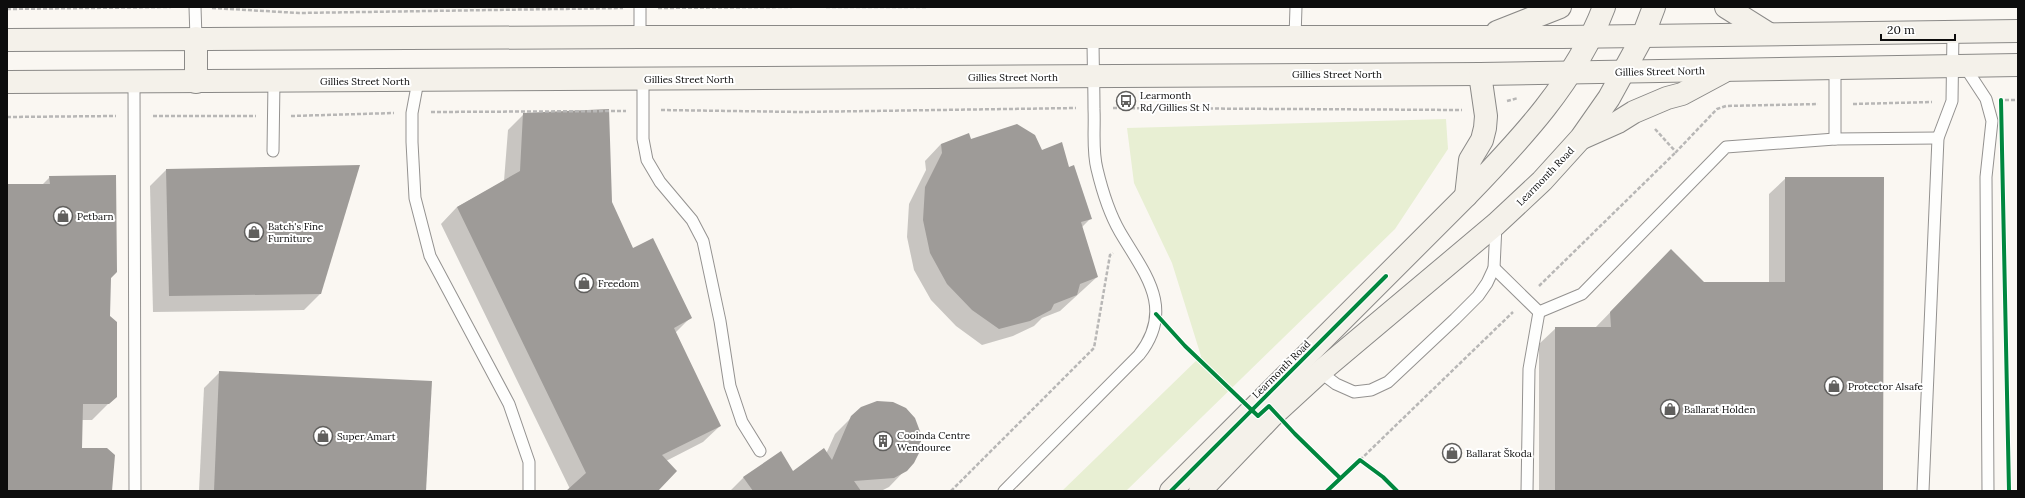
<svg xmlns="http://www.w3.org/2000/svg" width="2025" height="498" font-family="Lora,serif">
<rect width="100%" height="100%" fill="#faf7f2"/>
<polygon fill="#e8efd3" points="1446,119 1448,149 1395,229 1126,491 1062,491 1201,356 1172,263 1134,183 1127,128"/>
<g fill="#0003">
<polygon points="524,114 611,202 633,249 690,318 675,333 720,426 703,442 666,461 657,491 568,491 570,489 441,224 457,207 504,181 508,130"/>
<polygon points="971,140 1041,151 1068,169 1090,219 1081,228 1097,277 1060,311 1042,318 1034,326 1013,336 982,345 956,326 931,300 914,270 907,237 909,204 926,170 925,161 941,144"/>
<polygon points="166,170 320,294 304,310 153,312 150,186"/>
<polygon points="50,177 110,277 109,316 116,396 92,420 82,420 81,449 111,491 7,491 7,185 42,185"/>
<polygon points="1786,178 1882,491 1539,491 1539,344 1556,328 1595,328 1655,266 1704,283 1769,283 1769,194"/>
<polygon points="220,372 425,491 199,491 204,388"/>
<polygon points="861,408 913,462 889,487 881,491 730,491 744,477 793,473 826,454 835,434"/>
</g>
<g fill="#9e9b98">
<polygon points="609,109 612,202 633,248 653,238 692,318 674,328 721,426 662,455 677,471 658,491 566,491 586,473 457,207 520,171 523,113"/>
<polygon points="1017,124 1035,135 1042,150 1062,142 1069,167 1074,165 1092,219 1081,222 1098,277 1080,284 1077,295 1054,304 1051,310 1030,321 999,329 972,310 947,284 930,253 923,220 925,187 942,153 941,144 969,133 971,139"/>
<polygon points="360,165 321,294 169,296 166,169"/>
<polygon points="116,175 117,272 111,278 110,316 117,322 117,397 109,404 83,404 82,448 107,448 115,455 112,491 7,491 7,184 50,184 49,176"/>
<polygon points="1785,177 1884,177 1883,491 1555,491 1555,327 1611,327 1610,312 1671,249 1704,282 1785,282"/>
<polygon points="219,371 432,381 426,491 214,491"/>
<polygon points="877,401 893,402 906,408 915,418 921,434 921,449 914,463 907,471 894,478 854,481 861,491 753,491 743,477 781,451 793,471 824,448 832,460 851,416 861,407"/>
</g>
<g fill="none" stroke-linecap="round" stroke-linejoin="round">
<g stroke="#949290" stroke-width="13">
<g id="lane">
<polyline points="195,7 196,38"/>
<polyline points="640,7 640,37"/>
<polyline points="1295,37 1296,7"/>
<polyline points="1965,67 1986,99 1992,121 1986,177 1988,491"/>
<polyline points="1835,69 1835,139"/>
<polyline points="643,79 643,139 647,160 660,182 692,220 703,241 720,321 730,386 742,422 760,451"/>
<polyline points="418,81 412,113 412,142 415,198 430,256 509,404 529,462 529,491"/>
<polyline points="134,82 135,491"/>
<polyline points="273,151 274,81"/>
<polyline points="1494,268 1539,312"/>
<polyline points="1539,312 1582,294 1726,147 1835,139 1938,138"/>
<polyline points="1320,372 1336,384 1354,392 1371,390 1388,382 1455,319 1478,296 1487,283 1494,268 1496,225"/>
<path d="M1004 491 1139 355C1176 308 1144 273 1120 232 1109 213 1102 190 1097 169 1092 150 1095 129 1094 109 1094 85 1093 61 1093 36"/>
<polyline points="1527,491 1529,369 1539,312"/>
<polyline points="1923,491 1938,138 1952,101 1953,32"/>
</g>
</g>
<g stroke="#8a8987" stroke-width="24">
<g id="secondary">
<polyline points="1726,7 1769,34"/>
<polyline points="1497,32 1560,7"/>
<polyline points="196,38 196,82"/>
<polyline points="7,40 640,37 1563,37 2018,31"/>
<polyline points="7,82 1480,74 2018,65"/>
<polyline points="1582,138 1618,122 1634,112 1667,98 1682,94 1723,72"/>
<polyline points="1466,196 1470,160 1482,140 1485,128 1486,116 1480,74"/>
<path d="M1171 491 1466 196C1520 140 1576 81 1604 7"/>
<polyline points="1200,491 1271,417 1320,372 1496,224 1542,181 1581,138 1609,98 1643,36 1654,7"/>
</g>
</g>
<g stroke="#b8b7b6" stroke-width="2.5" stroke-dasharray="4 2" stroke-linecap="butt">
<polyline points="826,7 928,7"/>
<polyline points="212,8 299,13 623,8"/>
<polyline points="658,8 792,7"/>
<polyline points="7,9 171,7"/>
<polyline points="2005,100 2018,100"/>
<polyline points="1507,101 1518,98"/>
<polyline points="1853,104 1932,102"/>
<polyline points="1113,108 1462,110"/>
<polyline points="661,110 801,112 1076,108"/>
<polyline points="431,112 626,111"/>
<polyline points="153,116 256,116"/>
<polyline points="291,116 394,113"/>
<polyline points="7,117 116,116"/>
<polyline points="1655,129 1676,152 1717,109 1726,106 1818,104"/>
<polyline points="1539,286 1676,152"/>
<polyline points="1360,460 1513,312"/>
<polyline points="951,491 1094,348 1110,255 1113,253"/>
</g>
<use href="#lane" stroke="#fefefd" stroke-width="11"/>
<use href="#secondary" stroke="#f4f1ea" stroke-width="22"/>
<g stroke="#fff" stroke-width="6">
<g id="cycleway">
<polyline points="2001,100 2009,491"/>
<polyline points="1156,314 1185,346 1258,416 1269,406 1295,434 1340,478"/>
<polyline points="1171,491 1386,276"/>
<polyline points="1327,491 1360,460 1383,477 1397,491"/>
</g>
</g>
<use href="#cycleway" stroke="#00873e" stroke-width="4"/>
</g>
<defs>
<g id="bus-ring" transform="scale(1)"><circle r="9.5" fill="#fff" stroke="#605f5d" stroke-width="1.5"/><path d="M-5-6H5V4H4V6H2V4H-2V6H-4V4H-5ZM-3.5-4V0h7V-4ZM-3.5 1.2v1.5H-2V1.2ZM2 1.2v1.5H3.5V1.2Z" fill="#605f5d"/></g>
<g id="shop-ring" transform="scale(1)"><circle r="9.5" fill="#fff" stroke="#605f5d" stroke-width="1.5"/><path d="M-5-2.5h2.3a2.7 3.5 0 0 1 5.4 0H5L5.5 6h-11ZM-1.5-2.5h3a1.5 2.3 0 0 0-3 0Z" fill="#605f5d"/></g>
<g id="building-ring" transform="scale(1)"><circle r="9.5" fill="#fff" stroke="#605f5d" stroke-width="1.5"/><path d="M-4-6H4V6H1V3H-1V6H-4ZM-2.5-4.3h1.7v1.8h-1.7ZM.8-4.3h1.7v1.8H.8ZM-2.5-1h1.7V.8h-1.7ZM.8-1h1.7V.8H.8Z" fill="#605f5d"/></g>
</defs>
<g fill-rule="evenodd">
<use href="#bus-ring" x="1126" y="101"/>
<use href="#shop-ring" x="63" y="216"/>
<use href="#shop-ring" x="254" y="232"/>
<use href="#shop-ring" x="584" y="283"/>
<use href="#shop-ring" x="1834" y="386"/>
<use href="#shop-ring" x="1670" y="409"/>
<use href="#shop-ring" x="323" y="436"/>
<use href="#building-ring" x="883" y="441"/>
<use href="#shop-ring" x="1452" y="453"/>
</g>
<g text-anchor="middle" stroke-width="4" stroke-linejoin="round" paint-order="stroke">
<g font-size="10" fill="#0d0d0d" stroke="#fff">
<text transform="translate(1660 71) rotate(-1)" y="4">Gillies Street North</text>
<text x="1337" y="78">Gillies Street North</text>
<text x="1013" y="81">Gillies Street North</text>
<text x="689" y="83">Gillies Street North</text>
<text x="365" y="85">Gillies Street North</text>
<text transform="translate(1545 176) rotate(-46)" y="4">Learmonth Road</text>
<text transform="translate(1281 369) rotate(-45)" y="4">Learmonth Road</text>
</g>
<g font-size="10" fill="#0d0d0d" stroke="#fff" text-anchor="start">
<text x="1140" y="99">Learmonth<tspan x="1140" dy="12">Rd/Gillies St N</tspan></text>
<text x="77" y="220">Petbarn</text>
<text x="268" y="230">Batch's Fine<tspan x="268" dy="12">Furniture</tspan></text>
<text x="598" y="287">Freedom</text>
<text x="1848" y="390">Protector Alsafe</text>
<text x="1684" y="413">Ballarat Holden</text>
<text x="897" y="439">Cooinda Centre<tspan x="897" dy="12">Wendouree</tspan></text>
<text x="337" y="440">Super Amart</text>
<text x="1466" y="457">Ballarat Škoda</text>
</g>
</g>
<rect width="2025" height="498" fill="none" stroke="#0d0d0d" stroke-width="16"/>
<path d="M1881 34v6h74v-6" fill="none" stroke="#0d0d0d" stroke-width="2"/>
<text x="1887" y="34" font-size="12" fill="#0d0d0d" stroke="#ffffff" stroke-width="3" paint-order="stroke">20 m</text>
</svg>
